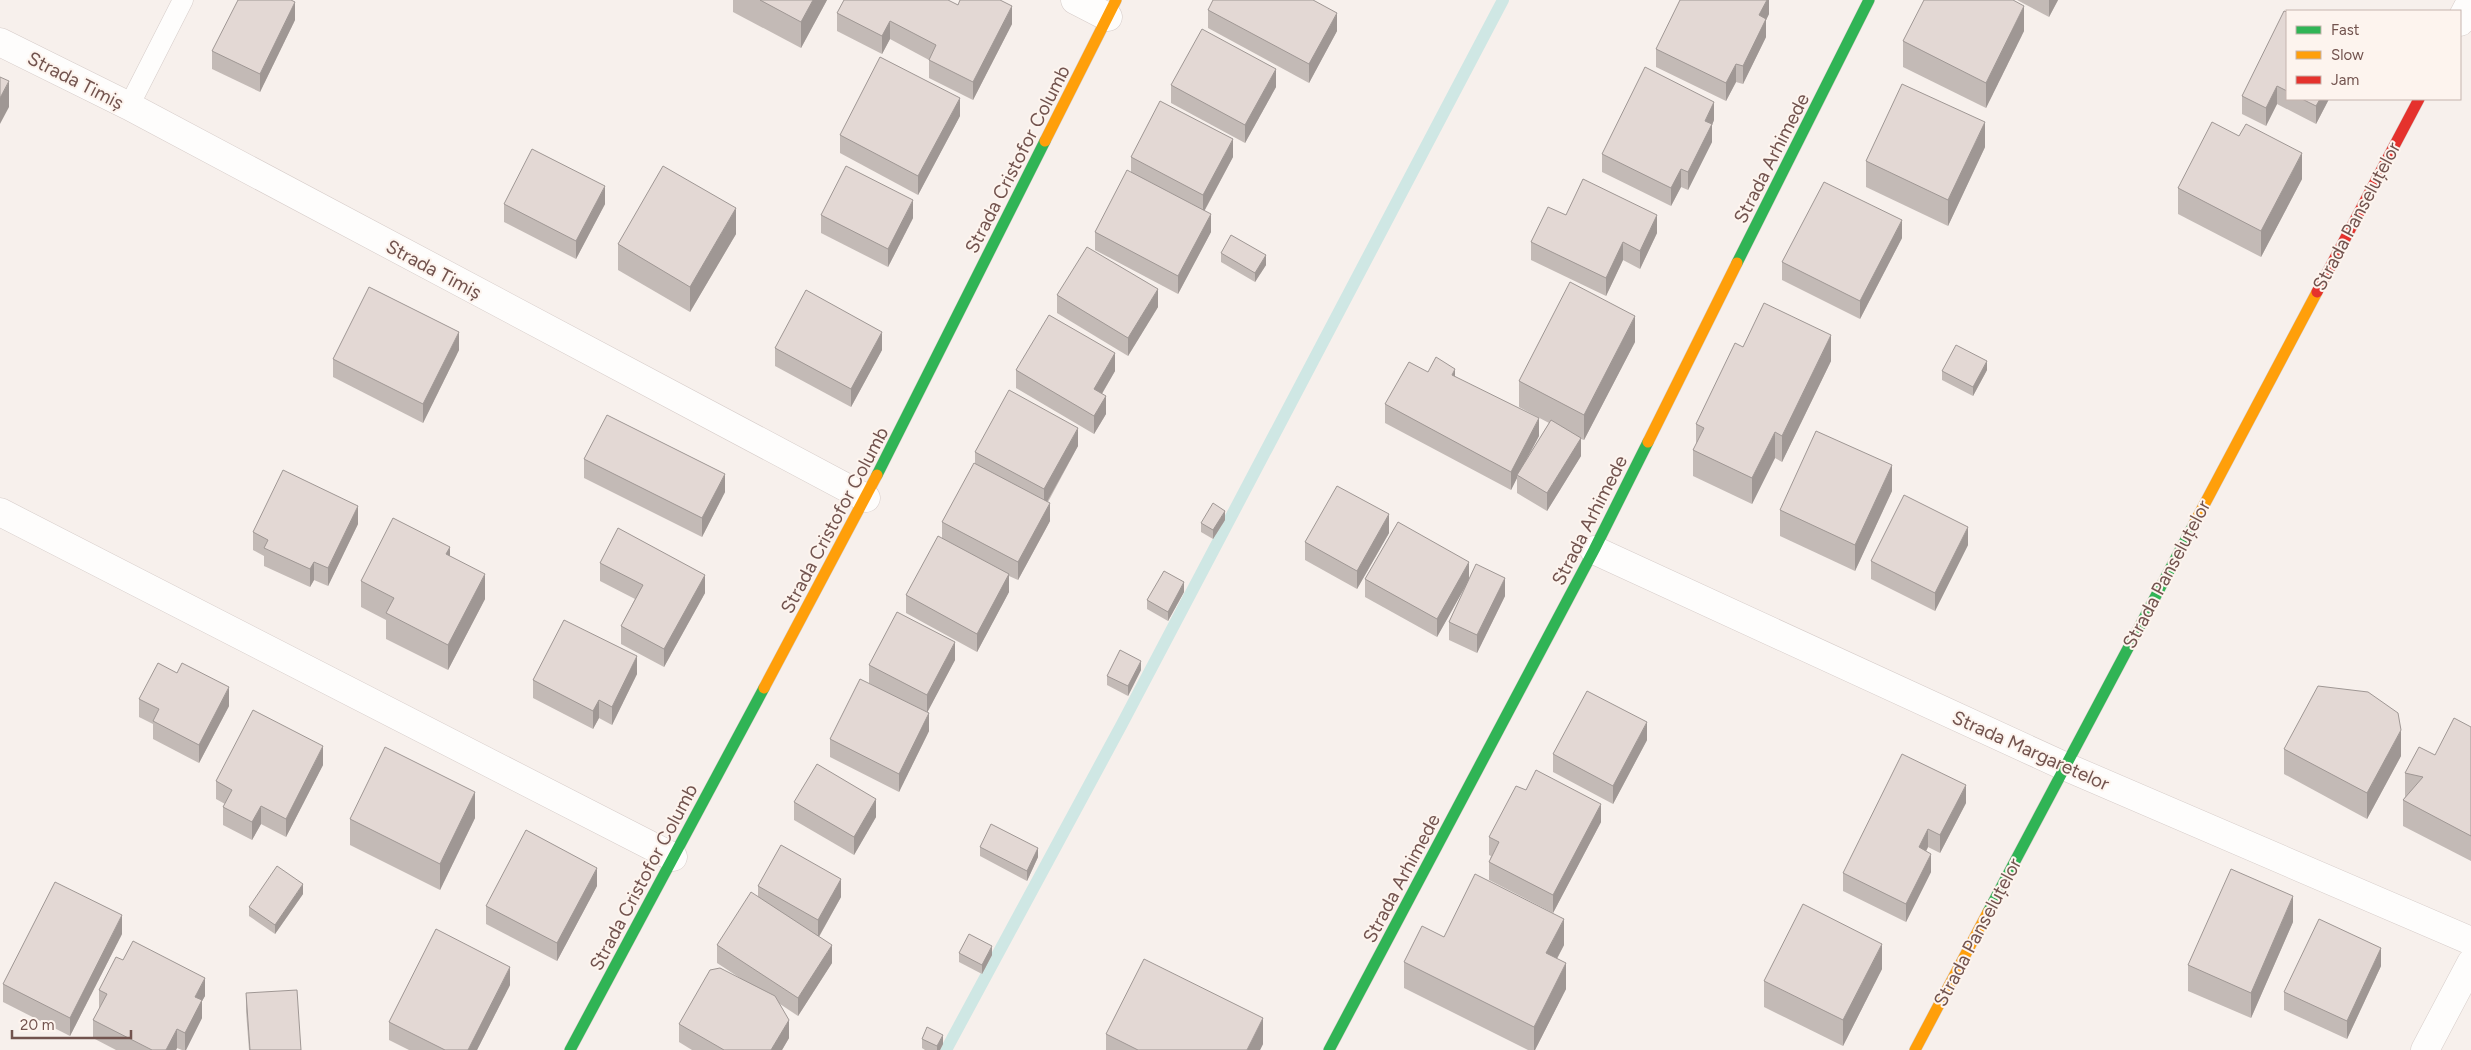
<svg xmlns="http://www.w3.org/2000/svg" width="2471" height="1050" font-family="Figtree,sans-serif">
<rect width="100%" height="100%" fill="#f7f0ec"/>
<g fill="none" stroke-linecap="round" stroke-linejoin="round">
<polyline stroke="#cfe7e4" stroke-width="12" points="946,1050 1122,724 1503,0"/>
<g stroke="#d6ccc9" stroke-width="21">
<polyline id="lane" points="129,106 183,0"/>
</g>
<g stroke="#d6ccc9" stroke-width="29">
<g id="street">
<polyline points="1075,0 1108,17"/>
<polyline points="2460,22 2471,1"/>
<polyline points="0,42 129,106 866,498"/>
<polyline points="0,512 673,857"/>
<polyline points="1594,550 2064,766 2471,941"/>
<polyline points="2425,1050 2471,963"/>
</g>
</g>
<g stroke="#d6ccc8" stroke-width="12">
<g id="fast">
<polyline points="1737,263 1869,0"/>
<polyline points="877,475 1045,141"/>
<polyline points="1988,912 2194,524"/>
<polyline points="570,1050 764,688"/>
<polyline points="1329,1050 1594,550 1648,442"/>
</g>
</g>
<g stroke="#d6ccc8" stroke-width="12">
<g id="slow">
<polyline points="1045,141 1116,0"/>
<polyline points="1648,442 1737,263"/>
<polyline points="2194,524 2317,292"/>
<polyline points="764,688 877,475"/>
<polyline points="1915,1050 1988,912"/>
</g>
</g>
<g stroke="#d6ccc8" stroke-width="12">
<polyline id="jam" points="2317,292 2419,99"/>
</g>
<use href="#lane" stroke="#fefdfc" stroke-width="20"/>
<use href="#street" stroke="#fefdfc" stroke-width="28"/>
<use href="#fast" stroke="#30b455" stroke-width="11"/>
<use href="#slow" stroke="#ff9f0a" stroke-width="11"/>
<use href="#jam" stroke="#e5322d" stroke-width="11"/>
</g>
<g fill="#c3bab6">
<polygon points="733,0 827,0 801,48 733,12"/>
<polygon points="1769,0 1769,14 1766,20 1766,37 1743,84 1736,82 1726,101 1656,67 1656,49"/>
<polygon points="2017,0 2058,0 2049,17"/>
<polygon points="958,5 1012,24 973,100 929,78 929,60 890,39 882,54 837,31 837,13"/>
<polygon points="1208,10 1337,31 1309,83 1208,28"/>
<polygon points="2287,12 2287,99 2329,99 2316,124 2277,104 2266,126 2242,114 2242,96"/>
<polygon points="295,20 260,92 212,69 212,51"/>
<polygon points="2024,31 1986,108 1903,67 1903,41"/>
<polygon points="1171,85 1276,87 1245,143 1171,103"/>
<polygon points="960,116 918,195 840,153 840,135"/>
<polygon points="1714,120 1712,125 1712,142 1688,190 1681,187 1671,206 1602,172 1602,154"/>
<polygon points="1985,147 1948,226 1866,187 1866,161"/>
<polygon points="1131,157 1233,157 1205,210 1211,232 1178,294 1095,250 1095,232 1131,172"/>
<polygon points="2302,179 2261,257 2178,214 2178,188"/>
<polygon points="504,204 605,204 576,259 504,222"/>
<polygon points="821,215 913,218 888,267 821,233"/>
<polygon points="1566,215 1657,233 1640,269 1623,260 1606,296 1531,260 1531,242"/>
<polygon points="736,234 690,312 618,270 618,244"/>
<polygon points="1902,238 1860,319 1782,280 1782,262"/>
<polygon points="1221,253 1266,265 1255,282 1221,262"/>
<polygon points="1057,295 1158,307 1128,356 1057,313"/>
<polygon points="1635,342 1584,440 1581,439 1581,456 1547,511 1517,493 1517,478 1511,490 1385,423 1385,404 1428,372 1455,376 1539,436 1527,459 1549,423 1519,407 1519,381"/>
<polygon points="1743,347 1831,361 1782,462 1775,458 1752,504 1693,476 1693,450 1696,446 1696,424"/>
<polygon points="775,348 882,350 851,407 775,366"/>
<polygon points="459,350 423,423 333,377 333,359"/>
<polygon points="1016,370 1115,371 1102,394 1106,414 1094,434 1016,388"/>
<polygon points="1987,370 1973,396 1942,380 1942,371"/>
<polygon points="1078,446 1048,502 1050,521 1018,580 1009,576 1009,592 977,652 906,613 906,595 942,538 942,522 975,463 975,452"/>
<polygon points="584,459 725,492 702,537 584,478"/>
<polygon points="1892,491 1855,571 1780,536 1780,510"/>
<polygon points="1225,520 1213,539 1201,532 1201,523"/>
<polygon points="358,524 328,586 314,580 310,587 264,566 264,556 253,550 253,532"/>
<polygon points="1389,533 1357,589 1305,560 1305,542"/>
<polygon points="1968,545 1935,611 1871,579 1871,561"/>
<polygon points="450,556 485,599 448,670 386,639 386,620 361,607 361,581"/>
<polygon points="600,563 705,593 664,667 621,644 621,626 635,599 600,581"/>
<polygon points="1365,579 1469,579 1505,596 1477,653 1449,640 1449,622 1467,583 1437,637 1365,597"/>
<polygon points="1184,592 1168,621 1147,609 1147,600"/>
<polygon points="955,660 927,712 929,731 899,792 830,757 830,739 899,699 869,683 869,665"/>
<polygon points="1141,670 1128,696 1107,685 1107,676"/>
<polygon points="637,674 612,725 599,718 593,729 533,698 533,680"/>
<polygon points="139,699 229,706 199,763 153,739 153,724 139,717"/>
<polygon points="2471,727 2471,861 2403,826 2403,800 2405,797 2405,773 2435,755"/>
<polygon points="1647,740 1613,804 1553,772 1553,754"/>
<polygon points="2284,749 2401,756 2367,819 2284,774"/>
<polygon points="323,765 286,837 261,824 252,840 223,825 223,807 225,804 216,799 216,781"/>
<polygon points="1526,790 1601,822 1553,913 1489,880 1489,862 1491,856 1489,855 1489,837"/>
<polygon points="794,802 876,817 854,855 794,820"/>
<polygon points="1966,803 1940,853 1928,847 1926,851 1931,872 1906,922 1843,891 1843,873"/>
<polygon points="475,818 440,890 350,845 350,819"/>
<polygon points="980,847 1038,857 1027,881 980,856"/>
<polygon points="597,886 557,961 486,924 486,906"/>
<polygon points="758,886 841,897 819,937 832,963 798,1016 780,1004 789,1038 782,1050 692,1050 679,1042 679,1024 740,978 717,963 717,945 758,897"/>
<polygon points="303,894 275,934 249,916 249,907"/>
<polygon points="2293,922 2251,1018 2188,991 2188,965"/>
<polygon points="122,934 70,1036 3,1002 3,984"/>
<polygon points="1444,937 1564,945 1557,959 1566,989 1535,1050 1528,1050 1404,988 1404,962"/>
<polygon points="959,953 992,955 982,974 959,962"/>
<polygon points="2381,966 2347,1039 2284,1010 2284,992"/>
<polygon points="1882,969 1843,1046 1764,1007 1764,981"/>
<polygon points="510,985 477,1050 409,1050 389,1040 389,1022"/>
<polygon points="99,990 205,996 202,1001 202,1018 186,1050 182,1050 177,1048 176,1050 116,1050 93,1038 93,1020 100,1008 99,1008"/>
<polygon points="246,993 301,1050 249,1050 246,1011"/>
<polygon points="1106,1034 1263,1044 1260,1050 1106,1050"/>
<polygon points="922,1039 943,1044 940,1050 925,1050 922,1048"/>
</g>
<g fill="#9f9794">
<polygon points="813,0 827,0 801,48 801,22"/>
<polygon points="1767,0 1769,0 1769,14 1766,20 1766,37 1743,84 1743,66 1759,15"/>
<polygon points="2049,0 2058,0 2049,17"/>
<polygon points="295,2 295,20 260,92 260,74"/>
<polygon points="1012,6 1012,24 973,100 973,82"/>
<polygon points="2024,6 2024,31 1986,108 1986,83"/>
<polygon points="1337,13 1337,31 1309,83 1309,64"/>
<polygon points="890,21 890,39 882,54 882,36"/>
<polygon points="1736,64 1736,82 1726,101 1726,83"/>
<polygon points="1276,69 1276,87 1245,143 1245,125"/>
<polygon points="9,81 9,107 0,124 0,98"/>
<polygon points="2277,86 2277,104 2266,126 2266,108"/>
<polygon points="960,98 960,116 918,195 918,176"/>
<polygon points="2320,99 2329,99 2316,124 2316,106"/>
<polygon points="1714,102 1714,120 1712,125 1712,142 1688,190 1688,172 1705,121"/>
<polygon points="1985,122 1985,147 1948,226 1948,200"/>
<polygon points="1233,139 1233,157 1203,213 1203,195"/>
<polygon points="2302,153 2302,179 2261,257 2261,231"/>
<polygon points="1681,169 1681,187 1671,206 1671,188"/>
<polygon points="605,186 605,204 576,259 576,241"/>
<polygon points="913,200 913,218 888,267 888,249"/>
<polygon points="736,208 736,234 690,312 690,287"/>
<polygon points="1211,214 1211,232 1178,294 1178,276"/>
<polygon points="1657,215 1657,233 1640,269 1640,251"/>
<polygon points="1902,220 1902,238 1860,319 1860,301"/>
<polygon points="1623,242 1623,260 1606,296 1606,278"/>
<polygon points="1266,255 1266,265 1255,282 1255,273"/>
<polygon points="1158,289 1158,307 1128,356 1128,338"/>
<polygon points="1635,316 1635,342 1584,440 1584,415"/>
<polygon points="459,332 459,350 423,423 423,404"/>
<polygon points="882,332 882,350 851,407 851,389"/>
<polygon points="1831,335 1831,361 1782,462 1782,436"/>
<polygon points="1115,353 1115,371 1094,407 1094,389"/>
<polygon points="1987,361 1987,370 1973,396 1973,387"/>
<polygon points="1455,369 1455,387 1452,375"/>
<polygon points="1106,396 1106,414 1094,434 1094,416"/>
<polygon points="1539,418 1539,436 1518,475 1517,475 1517,478 1511,490 1511,472"/>
<polygon points="1078,428 1078,446 1044,507 1044,489"/>
<polygon points="1775,432 1775,458 1752,504 1752,478"/>
<polygon points="1581,438 1581,456 1547,511 1547,493"/>
<polygon points="1892,465 1892,491 1855,571 1855,545"/>
<polygon points="725,474 725,492 702,537 702,518"/>
<polygon points="1050,503 1050,521 1018,580 1018,562"/>
<polygon points="358,506 358,524 328,586 328,568"/>
<polygon points="1225,511 1225,520 1213,539 1213,530"/>
<polygon points="1389,514 1389,533 1357,589 1357,571"/>
<polygon points="1968,527 1968,545 1935,611 1935,593"/>
<polygon points="450,547 450,572 446,554"/>
<polygon points="314,562 314,580 310,587 310,569"/>
<polygon points="1469,562 1469,580 1437,637 1437,619"/>
<polygon points="485,574 485,599 448,670 448,645"/>
<polygon points="1009,574 1009,592 977,652 977,634"/>
<polygon points="705,575 705,593 664,667 664,649"/>
<polygon points="1505,578 1505,596 1477,653 1477,635"/>
<polygon points="1184,582 1184,592 1168,621 1168,612"/>
<polygon points="955,642 955,660 927,713 927,695"/>
<polygon points="637,656 637,674 612,725 612,707"/>
<polygon points="1141,661 1141,670 1128,696 1128,686"/>
<polygon points="229,687 229,706 199,763 199,745"/>
<polygon points="599,700 599,718 593,729 593,711"/>
<polygon points="929,713 929,731 899,792 899,774"/>
<polygon points="1647,722 1647,740 1613,804 1613,786"/>
<polygon points="2401,730 2401,756 2367,819 2367,793"/>
<polygon points="323,746 323,765 286,837 286,819"/>
<polygon points="1966,785 1966,803 1940,853 1940,835"/>
<polygon points="475,792 475,818 440,890 440,864"/>
<polygon points="876,799 876,817 854,855 854,837"/>
<polygon points="1601,804 1601,822 1553,913 1553,895"/>
<polygon points="261,806 261,824 252,840 252,822"/>
<polygon points="1928,829 1928,847 1919,865 1919,847"/>
<polygon points="1038,848 1038,857 1027,881 1027,871"/>
<polygon points="1931,854 1931,872 1906,922 1906,904"/>
<polygon points="597,868 597,886 557,961 557,943"/>
<polygon points="841,879 841,897 818,938 818,920"/>
<polygon points="303,884 303,894 275,934 275,925"/>
<polygon points="2293,896 2293,922 2251,1018 2251,993"/>
<polygon points="122,915 122,934 70,1036 70,1018"/>
<polygon points="1564,919 1564,945 1546,979 1546,953"/>
<polygon points="1882,944 1882,969 1843,1046 1843,1020"/>
<polygon points="832,945 832,963 798,1016 798,998"/>
<polygon points="992,946 992,955 982,974 982,965"/>
<polygon points="2381,948 2381,966 2347,1039 2347,1021"/>
<polygon points="1566,963 1566,989 1535,1050 1534,1050 1534,1027"/>
<polygon points="510,967 510,985 477,1050 468,1050"/>
<polygon points="205,978 205,996 202,1001 202,1018 186,1050 185,1050 185,1033 195,997"/>
<polygon points="1263,1018 1263,1044 1260,1050 1247,1050"/>
<polygon points="789,1020 789,1038 782,1050 771,1050"/>
<polygon points="177,1029 177,1048 176,1050 166,1050"/>
<polygon points="943,1035 943,1044 940,1050 937,1050 937,1046"/>
</g>
<g fill="#e3d8d4" stroke="#9f9794">
<polygon points="238,0 291,0 295,2 260,74 212,51"/>
<polygon points="760,0 813,0 801,22"/>
<polygon points="844,0 948,0 958,5 960,0 1000,0 1012,6 973,82 929,60 936,45 890,21 882,36 837,13"/>
<polygon points="1213,0 1313,0 1337,13 1309,64 1208,10"/>
<polygon points="1680,0 1767,0 1759,15 1766,19 1743,66 1736,64 1726,83 1656,49"/>
<polygon points="1924,0 2013,0 2024,6 1986,83 1903,41"/>
<polygon points="2284,11 2287,12 2287,91 2277,86 2266,108 2242,96"/>
<polygon points="1202,29 1276,69 1245,125 1171,85"/>
<polygon points="880,57 960,98 918,176 840,135"/>
<polygon points="1645,67 1714,102 1705,121 1712,124 1688,172 1681,169 1671,188 1602,154"/>
<polygon points="0,77 9,81 0,98"/>
<polygon points="1902,84 1985,122 1948,200 1866,161"/>
<polygon points="2302,99 2320,99 2316,106"/>
<polygon points="1160,101 1233,139 1203,195 1131,157"/>
<polygon points="2212,122 2239,136 2246,124 2302,153 2261,231 2178,188"/>
<polygon points="532,149 605,186 576,241 504,204"/>
<polygon points="663,166 736,208 690,287 618,244"/>
<polygon points="846,166 913,200 888,249 821,215"/>
<polygon points="1127,170 1211,214 1178,276 1095,232"/>
<polygon points="1583,179 1657,215 1640,251 1623,242 1606,278 1531,242 1548,207 1566,215"/>
<polygon points="1824,182 1902,220 1860,301 1782,262"/>
<polygon points="1231,235 1266,255 1255,273 1221,253"/>
<polygon points="1087,247 1158,289 1128,338 1057,295"/>
<polygon points="1570,282 1635,316 1584,415 1519,381"/>
<polygon points="369,287 459,332 423,404 333,359"/>
<polygon points="806,290 882,332 851,389 775,348"/>
<polygon points="1764,303 1831,335 1782,436 1775,432 1752,478 1693,450 1704,428 1696,424 1735,343 1743,347"/>
<polygon points="1049,315 1115,353 1094,389 1106,396 1094,416 1016,370"/>
<polygon points="1956,345 1987,361 1973,387 1942,371"/>
<polygon points="1436,357 1455,369 1452,375 1539,418 1511,472 1385,404 1409,362 1428,372"/>
<polygon points="1009,390 1078,428 1044,489 975,452"/>
<polygon points="607,415 725,474 702,518 584,459"/>
<polygon points="1551,420 1581,438 1547,493 1517,475"/>
<polygon points="1816,431 1892,465 1855,545 1780,510"/>
<polygon points="974,463 1050,503 1018,562 942,522"/>
<polygon points="283,470 358,506 328,568 314,562 310,569 264,548 268,540 253,532"/>
<polygon points="1337,486 1389,514 1357,571 1305,542"/>
<polygon points="1904,495 1968,527 1935,593 1871,561"/>
<polygon points="1213,503 1225,511 1213,530 1201,523"/>
<polygon points="393,518 450,547 446,554 485,574 448,645 386,613 394,598 361,581"/>
<polygon points="1398,522 1469,562 1437,619 1365,579"/>
<polygon points="618,528 705,575 664,649 621,626 643,585 600,563"/>
<polygon points="938,536 1009,574 977,634 906,595"/>
<polygon points="1476,564 1505,578 1477,635 1449,622"/>
<polygon points="1164,571 1184,582 1168,612 1147,600"/>
<polygon points="897,612 955,642 927,695 869,665"/>
<polygon points="564,620 637,656 612,707 599,700 593,711 533,680"/>
<polygon points="1120,650 1141,661 1128,686 1107,676"/>
<polygon points="158,663 177,673 182,663 229,687 199,745 153,721 159,709 139,699"/>
<polygon points="860,679 929,713 899,774 830,739"/>
<polygon points="2318,686 2368,692 2398,713 2401,730 2367,793 2284,749"/>
<polygon points="1587,691 1647,722 1613,786 1553,754"/>
<polygon points="253,710 323,746 286,819 261,806 252,822 223,807 232,790 216,781"/>
<polygon points="2454,718 2471,727 2471,836 2403,800 2423,777 2405,773 2419,747 2435,755"/>
<polygon points="385,747 475,792 440,864 350,819"/>
<polygon points="1902,754 1966,785 1940,835 1928,829 1919,847 1931,854 1906,904 1843,873"/>
<polygon points="817,764 876,799 854,837 794,802"/>
<polygon points="1536,770 1601,804 1553,895 1489,862 1499,842 1489,837 1516,786 1526,790"/>
<polygon points="991,824 1038,848 1027,871 980,847"/>
<polygon points="526,830 597,868 557,943 486,906"/>
<polygon points="781,845 841,879 818,920 758,886"/>
<polygon points="277,866 303,884 275,925 249,907"/>
<polygon points="2231,869 2293,896 2251,993 2188,965"/>
<polygon points="1475,874 1564,919 1546,953 1566,963 1534,1027 1404,962 1422,926 1444,937"/>
<polygon points="55,882 122,915 70,1018 3,984"/>
<polygon points="751,892 832,945 798,998 717,945"/>
<polygon points="1803,904 1882,944 1843,1020 1764,981"/>
<polygon points="2319,919 2381,948 2347,1021 2284,992"/>
<polygon points="436,929 510,967 468,1050 445,1050 389,1022"/>
<polygon points="969,934 992,946 982,965 959,953"/>
<polygon points="133,941 205,978 195,997 202,1000 185,1033 177,1029 166,1050 152,1050 93,1020 107,994 99,990 116,957 123,960"/>
<polygon points="1144,959 1263,1018 1247,1050 1138,1050 1106,1034"/>
<polygon points="720,968 775,996 789,1020 771,1050 724,1050 679,1024 710,970"/>
<polygon points="297,990 301,1050 250,1050 246,993"/>
<polygon points="927,1027 943,1035 937,1046 922,1039"/>
</g>
<g text-anchor="middle" stroke-width="4" stroke-linejoin="round" paint-order="stroke">
<g font-size="19" fill="#72534e" stroke="#fdf4ee">
<text transform="translate(76 80) rotate(27)" y="7">Strada Timiș</text>
<text transform="translate(1771 158) rotate(-63)" y="7">Strada Arhimede</text>
<text transform="translate(1017 159) rotate(-63)" y="7">Strada Cristofor Columb</text>
<text transform="translate(2356 216) rotate(-62)" y="7">Strada Panseluțelor</text>
<text transform="translate(434 269) rotate(28)" y="7">Strada Timiș</text>
<text transform="translate(834 520) rotate(-62)" y="7">Strada Cristofor Columb</text>
<text transform="translate(1589 520) rotate(-63)" y="7">Strada Arhimede</text>
<text transform="translate(2166 574) rotate(-62)" y="7">Strada Panseluțelor</text>
<text transform="translate(2031 750) rotate(24)" y="7">Strada Margaretelor</text>
<text transform="translate(643 877) rotate(-62)" y="7">Strada Cristofor Columb</text>
<text transform="translate(1401 878) rotate(-62)" y="7">Strada Arhimede</text>
<text transform="translate(1977 932) rotate(-62)" y="7">Strada Panseluțelor</text>
</g>
</g>
<rect x="2286" y="10" width="175" height="90" fill="#fdf4ee" stroke="#c5b4ae"/>
<rect x="2296" y="26" width="25" height="8" fill="#30b455" stroke="#c5b4ae"/>
<text x="2331" y="35" font-size="15" fill="#72534e">Fast</text>
<rect x="2296" y="51" width="25" height="8" fill="#ff9f0a" stroke="#c5b4ae"/>
<text x="2331" y="60" font-size="15" fill="#72534e">Slow</text>
<rect x="2296" y="76" width="25" height="8" fill="#e5322d" stroke="#c5b4ae"/>
<text x="2331" y="85" font-size="15" fill="#72534e">Jam</text>
<path d="M12 1030v8h119v-8" fill="none" stroke="#72534e" stroke-width="2.5"/>
<text x="20" y="1030" font-size="15" fill="#72534e" stroke="#fdf4ee" stroke-width="4" paint-order="stroke">20 m</text>
</svg>
